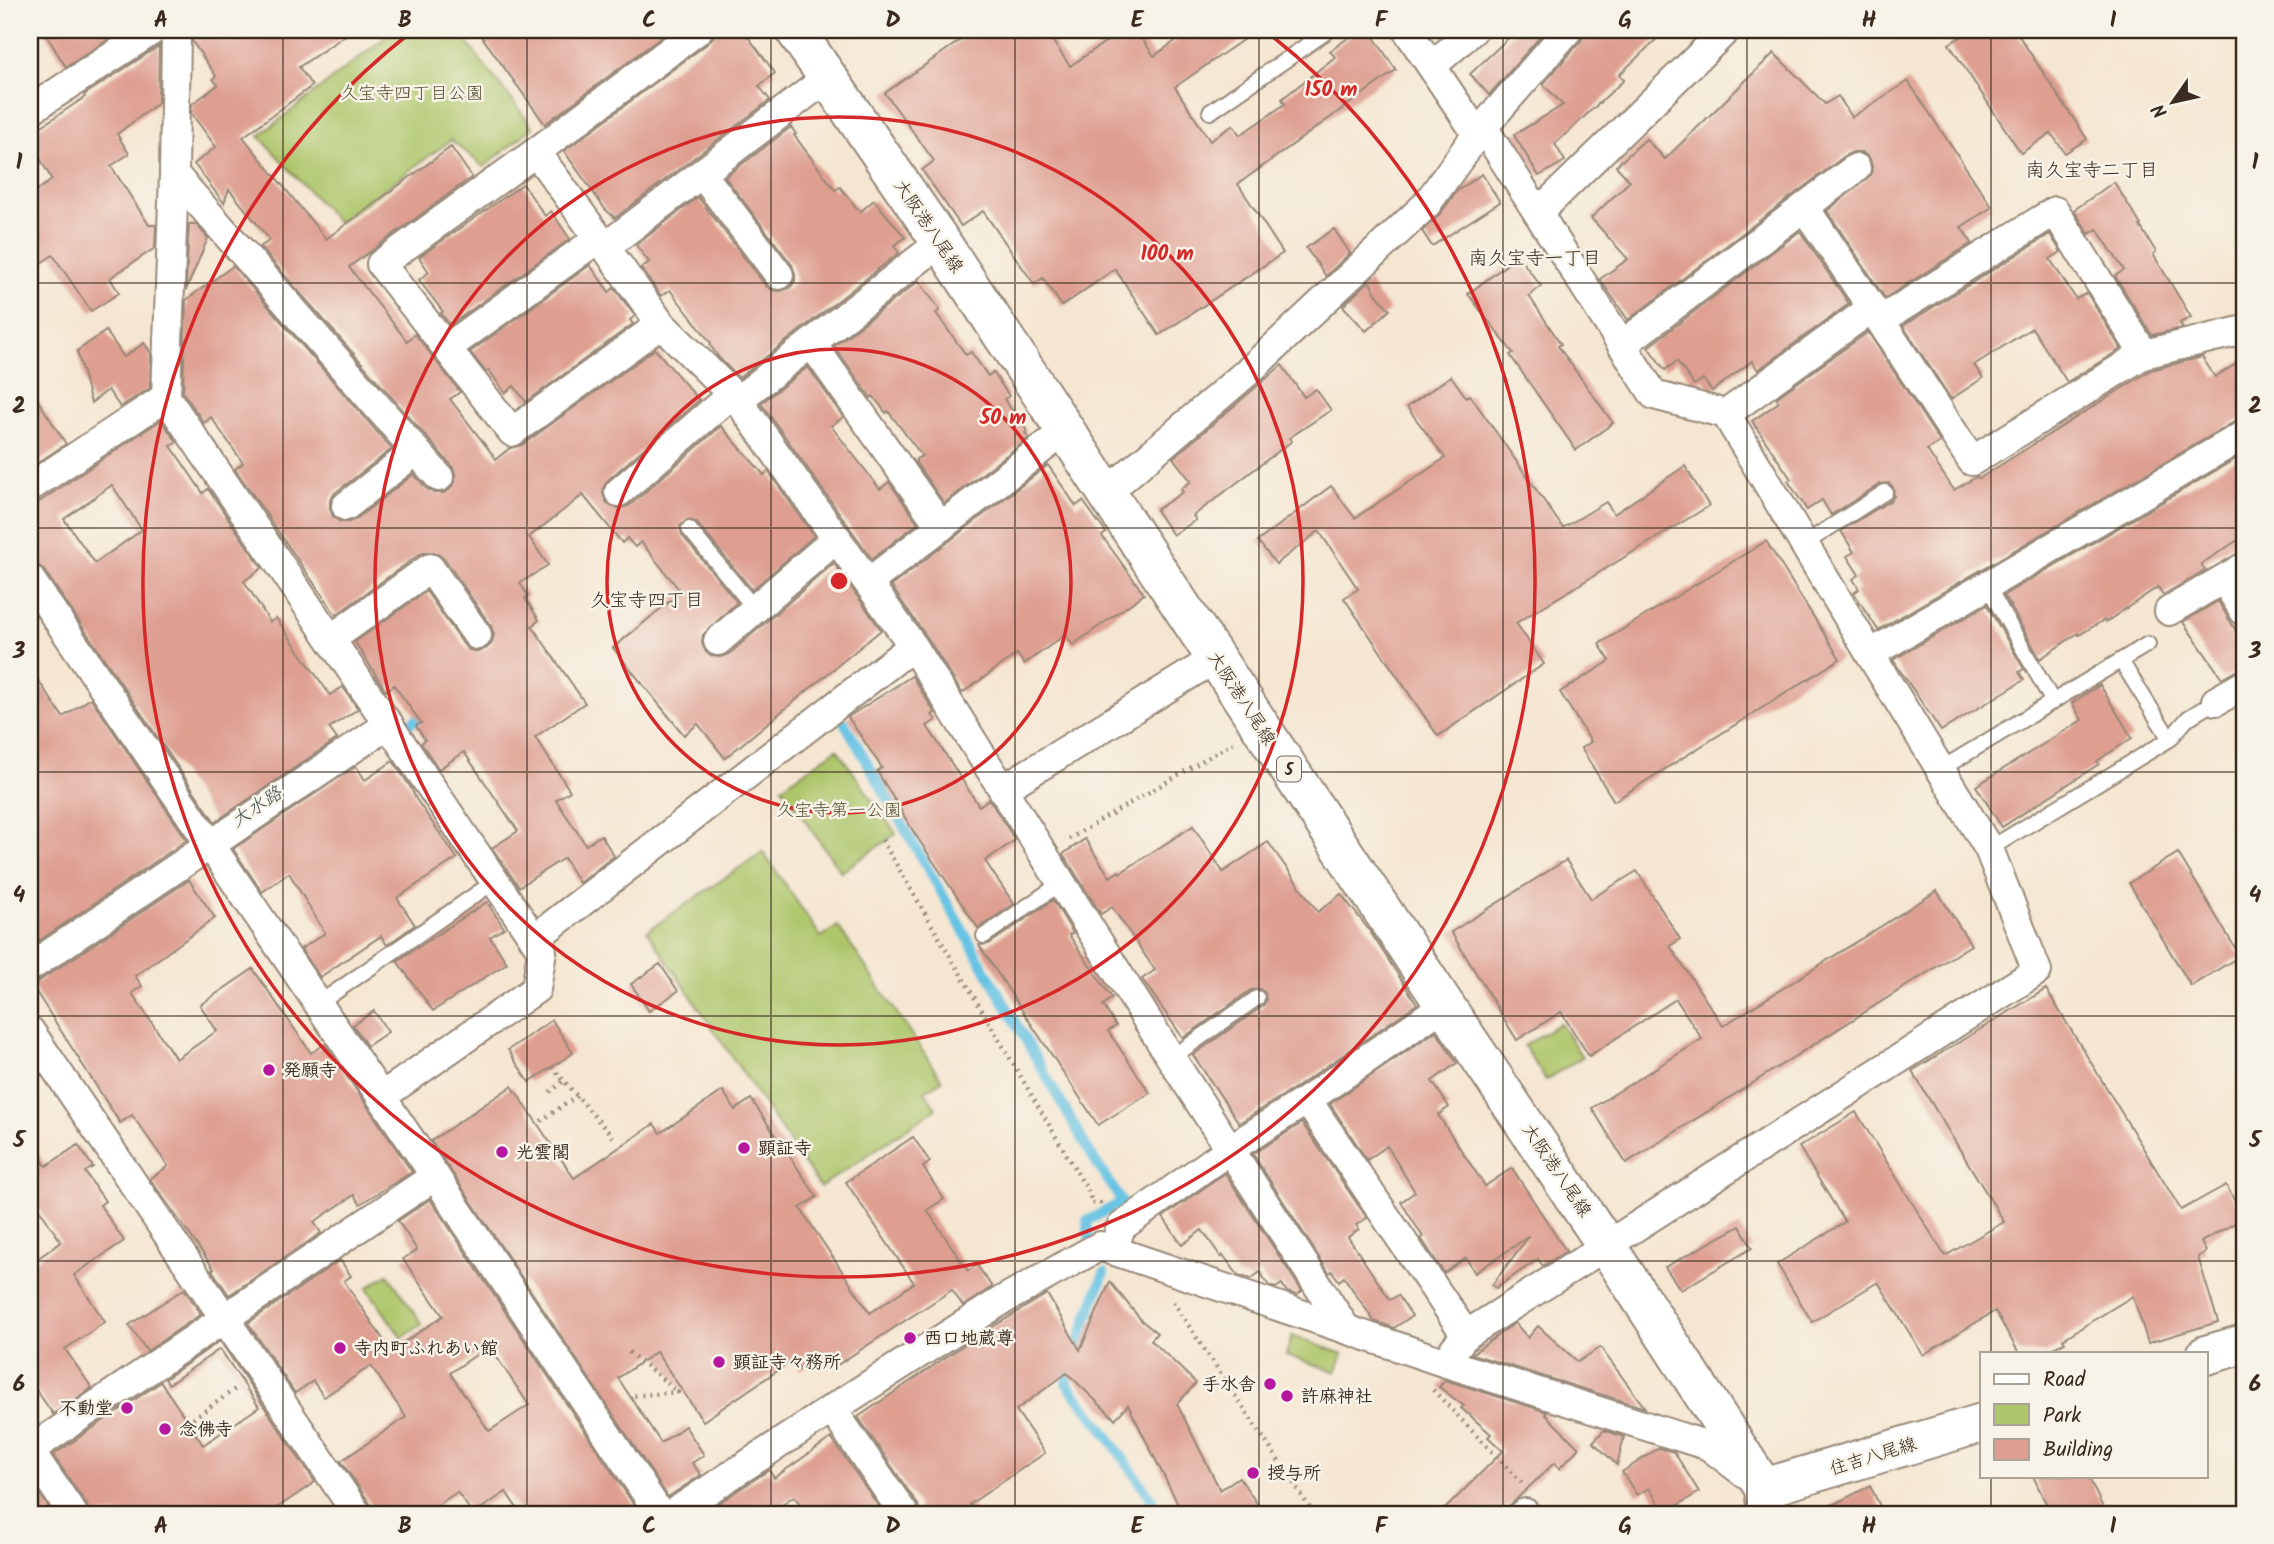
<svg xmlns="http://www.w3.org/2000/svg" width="2274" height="1544" font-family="Kalam,'Klee One',sans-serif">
<rect width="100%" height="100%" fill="#f7f3e8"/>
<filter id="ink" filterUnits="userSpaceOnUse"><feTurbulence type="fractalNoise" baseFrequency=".0143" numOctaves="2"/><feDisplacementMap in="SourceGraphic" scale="14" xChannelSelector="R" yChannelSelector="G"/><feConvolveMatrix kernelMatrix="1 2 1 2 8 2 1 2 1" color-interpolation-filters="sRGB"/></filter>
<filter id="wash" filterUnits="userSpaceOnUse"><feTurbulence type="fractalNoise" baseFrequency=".00686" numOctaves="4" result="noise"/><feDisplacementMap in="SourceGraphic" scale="28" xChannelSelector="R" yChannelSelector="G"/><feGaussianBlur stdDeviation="1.57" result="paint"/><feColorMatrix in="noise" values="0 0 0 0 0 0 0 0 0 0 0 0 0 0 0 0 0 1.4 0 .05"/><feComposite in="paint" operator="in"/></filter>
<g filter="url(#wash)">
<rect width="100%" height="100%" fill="#f5e6d1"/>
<g fill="#aec66b" stroke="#747844" stroke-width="2">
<polygon points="395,30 457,30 533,127 484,167 451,140 338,223 259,136"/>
<polygon points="837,749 896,834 841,872 782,787"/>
<polygon points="763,852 821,937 838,926 942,1080 925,1091 936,1109 820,1187 647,931"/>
<polygon points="1560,1023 1582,1057 1546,1080 1524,1046"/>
<polygon points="388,1274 422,1324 402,1338 367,1288"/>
<polygon points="1292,1336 1343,1354 1336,1372 1286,1355"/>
</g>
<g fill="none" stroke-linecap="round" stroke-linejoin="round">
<g stroke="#66c3e4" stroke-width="10">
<polyline points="844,722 1090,1153 1122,1202 1087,1221 1089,1237"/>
<polyline points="396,733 427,712"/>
<polyline points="1104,1273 1073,1356 1066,1383 1100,1425 1152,1500 1140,1514"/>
</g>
</g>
<g id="blocks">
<g fill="#de9f91" fill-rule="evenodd">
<polygon points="43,30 123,30 66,67"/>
<polygon points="193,30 353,30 299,67 312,86 243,137 326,239 451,147 472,177 349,267 407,341 415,334 460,392 450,399 496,459 510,448 522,445 655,349 699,400 608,480 604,486 603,494 607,503 613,507 621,508 630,505 721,426 764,475 768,471 814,536 752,590 696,522 687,520 680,526 682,535 737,602 703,635 702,643 706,652 712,656 720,657 729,654 834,563 881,630 725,758 698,724 684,735 613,648 681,592 641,542 635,547 627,538 622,543 583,495 529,537 548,565 520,583 528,596 525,598 539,620 532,626 585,703 535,737 570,791 556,800 586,845 601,835 614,856 579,883 564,858 519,887 492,848 518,831 464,752 439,769 421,743 425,740 416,726 421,723 394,685 386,691 355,642 426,591 464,645 469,650 478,652 487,648 492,643 494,634 491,626 444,558 436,553 428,552 420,554 336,615 235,469 243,463 211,417 204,423 183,392 186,300 233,266 392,449 335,493 330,500 330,508 333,517 340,522 349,522 356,519 414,474 426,488 434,493 443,493 449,490 455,482 455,473 452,466 260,247 270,240 229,189 224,203 194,164 216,147 191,113 192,104 218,85 213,79 216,76 192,41"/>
<polygon points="477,30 671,30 545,124"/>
<polygon points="714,30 743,30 775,73 759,86 770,100 615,218 605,209 564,151 708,43 713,37"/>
<polygon points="975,30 1045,30 1070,66 1123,30 1136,30 1154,56 1191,30 1257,30 1175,87 1210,141 1233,125 1240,135 1285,104 1282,99 1335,57 1330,51 1359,30 1369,30 1396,70 1238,184 1283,253 1159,335 1115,269 1062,306 1043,278 1034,284 983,211 961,226 922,170 934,161 885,93"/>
<polygon points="1517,30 1546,30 1489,95 1470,74"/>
<polygon points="1584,30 1666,30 1619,75 1624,80 1555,144 1565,161 1539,176 1514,135 1563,105 1543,84 1581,41"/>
<polygon points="1972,30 2015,30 2087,139 2065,153 2051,133 2021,153 1949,44"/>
<polygon points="159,46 158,103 117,134 129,154 111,166 149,225 156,225 155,248 110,278 119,293 91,311 53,255 30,270 30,195 52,180 30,140 30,134 85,97 84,95"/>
<polygon points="1774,53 1825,104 1838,96 1852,117 1908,81 1992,207 1961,227 1972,243 1885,298 1827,211 1871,175 1872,167 1870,159 1862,152 1853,152 1846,155 1628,320 1600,279 1628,259 1591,218 1630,181 1616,166 1646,139 1665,159"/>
<polygon points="791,127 796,134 794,135 835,190 840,187 860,212 874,200 905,237 894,246 899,253 739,378 720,359 710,345 711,343 670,290 661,296 641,268 649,262 636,245 698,197 766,286 772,290 780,291 790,288 795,281 795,274 792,265 725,177"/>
<polygon points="1482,174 1500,202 1432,246 1422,231 1439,215 1457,191"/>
<polygon points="2114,182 2141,225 2140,226 2156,252 2153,254 2191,317 2180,323 2183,328 2152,335 2115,276 2124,270 2097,229 2089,234 2074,210"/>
<polygon points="523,184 545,216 551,211 570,239 450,325 441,313 443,312 419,280 429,272 419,257"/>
<polygon points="189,224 196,224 208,238 186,290"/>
<polygon points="1334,229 1350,253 1326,276 1306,248"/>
<polygon points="1800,231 1849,304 1758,370 1752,361 1712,391 1703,379 1694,385 1677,361 1665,370 1648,347"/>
<polygon points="2050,234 2061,252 2050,259 2076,299 2087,293 2121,349 2067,382 2032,328 1974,365 1983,378 1951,399 1903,326"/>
<polygon points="1518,256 1541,286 1529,296 1561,344 1558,346 1613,423 1576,450 1510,355 1513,353 1468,294"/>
<polygon points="590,265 609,292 614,288 635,316 630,320 633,324 526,402 514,386 505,393 489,370 486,372 470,352"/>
<polygon points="919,281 940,310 936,313 966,355 971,352 988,376 993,372 1009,396 1004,399 1027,431 1025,433 1029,438 944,503 916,463 916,459 922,456 888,411 886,413 873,396 871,398 834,346"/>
<polygon points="1369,281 1377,295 1390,310 1366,331 1343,306"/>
<polygon points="106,331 124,357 144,343 151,353 150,388 120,407 108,390 91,403 77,351"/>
<polygon points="1868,332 1940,442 1927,450 1954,490 1976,477 1980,478 2151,370 2202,357 2215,377 2244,359 2244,418 2236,421 1878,630 1854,593 1859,589 1853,579 1859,575 1847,556 1854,552 1841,531 1891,500 1894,496 1893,487 1889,483 1880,484 1831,515 1822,500 1807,510 1788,481 1791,479 1752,421 1779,402 1776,398"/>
<polygon points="1282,365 1304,397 1316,389 1331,410 1289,438 1292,441 1193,516 1196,520 1173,535 1156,510 1183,492 1181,489 1191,481 1173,458"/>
<polygon points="808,367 843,417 831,426 880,489 889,482 918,523 872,559 761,403"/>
<polygon points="1451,376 1466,397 1470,395 1563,528 1606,502 1614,514 1685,466 1709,506 1516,623 1544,664 1438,736 1344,598 1358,589 1319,531 1276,564 1258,541 1331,486 1355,518 1445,458 1407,407"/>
<polygon points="30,388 66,444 34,465 30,459"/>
<path d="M161 420 177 442 171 446 203 493 208 489 262 568 244 581 270 622 276 618 330 695 343 687 358 709 329 728 337 739 215 822 44 570 30 560V508ZM112 485 142 530 95 563 64 519Z"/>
<polygon points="2244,454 2244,536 2201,564 2205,570 2163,595 2158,587 2106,622 2104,620 2079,635 2078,633 2040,659 2004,595"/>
<polygon points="1048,465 1076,506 1083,501 1106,533 1102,536 1144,594 1073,645 1065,635 1024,664 1017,654 962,693 927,637 891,586"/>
<polygon points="1766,541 1840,659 1614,801 1581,748 1591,742 1560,692 1610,661 1599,644"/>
<polygon points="2218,601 2244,644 2244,668 2222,678 2183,622"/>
<polygon points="1987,605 2024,669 2019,672 2024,680 1941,731 1893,660"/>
<polygon points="30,668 63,717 91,698 187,840 30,947"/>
<polygon points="912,676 935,713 932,715 936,720 927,726 979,806 989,799 1015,840 985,861 1014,904 978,928 915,834 877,771 882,768 848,717"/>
<polygon points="2100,685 2132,738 2097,761 2099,764 2002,827 1976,786 2082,720 2072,703"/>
<polygon points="393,761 411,788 416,799 457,858 397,898 415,925 387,945 381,936 320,977 301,949 325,933 289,873 262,892 233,849 356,766 365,780"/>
<polygon points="1193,826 1223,872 1268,842 1318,912 1341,894 1369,930 1417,1004 1298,1086 1239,1123 1193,1055 1263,1006 1266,1001 1265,993 1260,989 1251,990 1183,1038 1142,979 1155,970 1112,907 1101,914 1063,854 1085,839 1110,877 1119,871 1120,873"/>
<polygon points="2178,853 2240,956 2191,986 2129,883"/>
<polygon points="1566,860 1591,899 1637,871 1680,939 1670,946 1723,1026 1937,891 1971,945 1626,1163 1592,1108 1702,1039 1676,999 1589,1056 1561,1012 1517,1040 1451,932"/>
<polygon points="189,880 215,918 135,976 142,986 132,993 176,1059 217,1031 200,1005 253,969 311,1053 325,1044 412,1172 360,1204 354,1195 314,1222 321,1233 229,1295 212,1270 214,1269 150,1179 168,1166 132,1115 120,1123 31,984 39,981"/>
<polygon points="1053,900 1073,933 1069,935 1112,998 1103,1005 1116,1026 1108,1031 1150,1093 1098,1125 979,945 989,944"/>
<polygon points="487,902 504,928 490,937 507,963 433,1011 397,961"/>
<polygon points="660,964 678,991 649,1011 631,984"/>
<polygon points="2046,989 2181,1210 2226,1185 2244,1218 2201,1242 2206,1252 2198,1257 2218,1322 2148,1343 2133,1296 2063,1339 2065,1342 2045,1353 2019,1353 1995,1311 1923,1355 1878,1282 1812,1322 1777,1264 1845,1222 1799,1147 1856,1112 1945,1256 2004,1222 1912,1071"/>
<polygon points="374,1011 388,1032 367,1046 353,1025"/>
<polygon points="552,1020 573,1053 529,1082 508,1050"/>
<polygon points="1436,1031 1457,1063 1432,1081 1449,1107 1438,1115 1485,1186 1512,1168 1566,1251 1543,1266 1538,1259 1496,1288 1492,1285 1529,1236 1475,1273 1466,1258 1444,1273 1421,1238 1423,1237 1401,1202 1415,1192 1387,1146 1367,1160 1330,1104"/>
<polygon points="512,1086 574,1178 654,1124 660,1133 723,1091 735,1110 751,1099 817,1197 800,1208 870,1313 914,1283 846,1182 913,1137 930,1162 923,1167 944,1199 927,1210 968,1271 977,1265 992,1287 963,1306 952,1290 831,1369 822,1355 800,1370 793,1360 703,1421 656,1352 618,1378 661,1443 685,1426 704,1455 692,1463 701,1475 668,1497 431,1141"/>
<polygon points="1302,1123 1367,1218 1356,1225 1359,1229 1348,1237 1390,1300 1398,1295 1412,1316 1394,1328 1374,1321 1344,1277 1339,1281 1332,1271 1329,1273 1253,1154"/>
<polygon points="30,1140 46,1166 78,1145 93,1167 85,1172 105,1201 100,1205 124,1241 74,1275 105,1322 65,1349 92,1388 53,1414 30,1381 30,1264 61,1242 30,1195"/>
<polygon points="1225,1173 1302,1291 1297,1295 1287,1292 1282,1284 1276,1288 1269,1286 1260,1272 1251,1279 1238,1275 1223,1255 1221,1257 1202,1230 1182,1245 1163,1217"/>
<path d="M430 1199 640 1514H521L506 1492 473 1514 457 1492 424 1514H374L371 1505 341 1461 406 1417 371 1366 324 1397 313 1381 295 1393 248 1323 340 1260 351 1276 344 1281 391 1351 443 1316 403 1259 417 1250 398 1221ZM489 1346 529 1405 489 1431 450 1373Z"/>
<polygon points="1740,1226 1752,1248 1681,1290 1665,1267"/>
<polygon points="1110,1282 1142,1321 1157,1333 1151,1340 1196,1383 1177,1404 1220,1490 1239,1477 1264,1514 1183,1514 1128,1405 1115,1419 1067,1373 1016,1410 1045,1453 970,1504 977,1514 920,1514 918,1505 858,1417 971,1340 1047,1294 1080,1350"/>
<polygon points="184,1289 201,1314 147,1351 129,1325"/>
<polygon points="1515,1323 1528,1338 1538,1326 1578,1362 1600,1347 1645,1408 1472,1354"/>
<polygon points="220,1341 315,1482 268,1514 89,1514 87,1505 53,1455 161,1382 203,1445 259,1407 220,1349 169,1384 165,1379"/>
<polygon points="1445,1380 1547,1412 1545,1414 1579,1448 1559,1469 1554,1463 1501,1514 1440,1514 1503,1451 1488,1437 1491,1434 1461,1408 1464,1406 1439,1387"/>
<polygon points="1604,1430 1624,1437 1617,1465 1593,1442"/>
<polygon points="831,1438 884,1514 807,1514 794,1496 767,1514 702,1514 769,1470 774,1478"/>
<polygon points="1659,1448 1674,1452 1699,1492 1665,1513 1649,1488 1637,1495 1622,1472"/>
<polygon points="2033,1476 2088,1476 2106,1514 2051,1514"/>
<polygon points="30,1480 53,1514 30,1514"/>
<polygon points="1870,1486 1884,1514 1814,1514"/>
</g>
</g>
</g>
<g filter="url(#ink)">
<use href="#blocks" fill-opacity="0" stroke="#988878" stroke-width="2"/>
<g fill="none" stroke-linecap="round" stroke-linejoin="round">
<g stroke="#988878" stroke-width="18">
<g id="service">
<polyline points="1210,112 1329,30"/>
<polyline points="689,529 755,609"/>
<polyline points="1804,544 1885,492"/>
<polyline points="1987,585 2053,702"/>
<polyline points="2121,661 2170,739"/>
<polyline points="1941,769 2148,644"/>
<polyline points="1989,849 2170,739 2188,718 2216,701"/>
<polyline points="984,936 1061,883"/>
<polyline points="318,1004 495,881"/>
<polyline points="1171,1058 1257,998"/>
</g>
</g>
<g stroke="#988878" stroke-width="32">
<g id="minor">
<polyline points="176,30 174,174 166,397 534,939 913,646"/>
<polyline points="1407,30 1477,134"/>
<polyline points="1432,66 1473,30"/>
<polyline points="30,110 153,30"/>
<polyline points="1483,127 1654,395 1726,414 1870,654"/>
<polyline points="536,152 661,324 738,400 913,646 1171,1058 1346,1329"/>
<polyline points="174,174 439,477"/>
<polyline points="702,174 779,275"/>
<polyline points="1805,208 1872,308"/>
<polyline points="1538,213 1726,30"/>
<polyline points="605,247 827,78"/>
<polyline points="1881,320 2055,211 2144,354"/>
<polyline points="661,324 512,432 381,264 536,152 698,30"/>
<polyline points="812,344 941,527"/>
<polyline points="1622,345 1856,168"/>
<polyline points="447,348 599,238"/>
<polyline points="738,400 941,242"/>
<polyline points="1726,414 1872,308 1972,461 2144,354 2244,330"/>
<polyline points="30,487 166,397"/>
<polyline points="619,492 732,394"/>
<polyline points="1106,493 1252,368 1426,205 1477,134 1568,30"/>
<polyline points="346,506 416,451"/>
<polyline points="30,579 435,1176 660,1514"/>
<polyline points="2224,579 2244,611"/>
<polyline points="869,582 1066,430"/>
<polyline points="2169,611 2244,567"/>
<polyline points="331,639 430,568 477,635"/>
<polyline points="718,641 837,538"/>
<polyline points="2216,701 2244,685"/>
<polyline points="1003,789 1216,658"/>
<polyline points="30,967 389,724"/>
<polyline points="30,1031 357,1514"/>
<polyline points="381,1097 536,989 542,951 534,939"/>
<polyline points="1307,1100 1466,1335 1454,1349"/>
<polyline points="1113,1251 1121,1227 1230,1149 1307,1100 1433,1013"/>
<polyline points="1466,1335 2037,971 1989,849 1870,654 2244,435"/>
<polyline points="832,1409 904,1514"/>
<polyline points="30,1450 435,1176"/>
<polyline points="30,1451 73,1514"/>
<polyline points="672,1514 832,1409 1001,1301 1100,1246 1443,1362 1709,1446 1747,1475"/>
<polyline points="1523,1514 1525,1513"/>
</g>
</g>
<g stroke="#988878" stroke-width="42">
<g id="secondary">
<polyline points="2206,1355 2244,1344"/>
<polyline points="1764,1488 1982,1423"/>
</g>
</g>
<g stroke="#988878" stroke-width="42">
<polyline id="primary" points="795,30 941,242 1444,1004 1606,1245 1764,1488 1767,1514"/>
</g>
<g stroke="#988878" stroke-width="4.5" stroke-dasharray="2 5" stroke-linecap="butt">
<polyline points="1069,839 1233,743"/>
<polyline points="882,840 1089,1193 1092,1203 1100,1203 1103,1208"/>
<polyline points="552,1067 616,1141"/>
<polyline points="550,1092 564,1081"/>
<polyline points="541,1121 577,1096"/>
<polyline points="1173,1302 1314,1514"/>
<polyline points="629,1352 678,1392 630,1396"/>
<polyline points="1433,1390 1524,1485"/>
<polyline points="193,1419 238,1387"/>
</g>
<use href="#service" stroke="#fff" stroke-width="14"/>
<use href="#minor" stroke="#fff" stroke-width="28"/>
<use href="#secondary" stroke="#fff" stroke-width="38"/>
<use href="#primary" stroke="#fff" stroke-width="38"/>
</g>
</g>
<path fill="none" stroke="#3b2a1e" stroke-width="2" stroke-opacity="0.55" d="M283 30V1514M527 30V1514M771 30V1514M1015 30V1514M1259 30V1514M1503 30V1514M1747 30V1514M1991 30V1353M30 283H2244M30 528H2244M30 772H2244M30 1016H2244M30 1261H2244M1991 1476V1514"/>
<g fill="none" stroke="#d62828" stroke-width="3.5">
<circle cx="839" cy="581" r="232"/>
<circle cx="839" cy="581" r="464"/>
<path d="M1268 33A696 696 0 1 1 410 33"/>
</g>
<g fill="#b5179e" stroke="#f7f3e8" stroke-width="2.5">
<circle cx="269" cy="1070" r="7"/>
<circle cx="744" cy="1148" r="7"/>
<circle cx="502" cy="1152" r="7"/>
<circle cx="910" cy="1338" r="7"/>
<circle cx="340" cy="1348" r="7"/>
<circle cx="719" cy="1362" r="7"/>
<circle cx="1270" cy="1384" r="7"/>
<circle cx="1287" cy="1396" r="7"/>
<circle cx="127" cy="1408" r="7"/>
<circle cx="165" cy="1429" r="7"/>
<circle cx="1253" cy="1473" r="7"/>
</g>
<g text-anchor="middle" stroke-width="5" stroke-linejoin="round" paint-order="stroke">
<rect fill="#f7f3e8" stroke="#73665b" stroke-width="2" x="1277" y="756.5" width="24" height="25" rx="5"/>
<g font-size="16" font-weight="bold" fill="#3b2a1e">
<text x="1289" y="775">5</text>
</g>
<g font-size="18" fill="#585131" stroke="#f7f3e8">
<text x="412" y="99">久宝寺四丁目公園</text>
<text x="839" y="816">久宝寺第一公園</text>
</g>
<g font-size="18" fill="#3b2a1e" stroke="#f7f3e8">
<text transform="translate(929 226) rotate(56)" y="6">大阪港八尾線</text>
<text transform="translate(1242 698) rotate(57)" y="6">大阪港八尾線</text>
<text transform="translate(1557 1170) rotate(56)" y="6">大阪港八尾線</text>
<text transform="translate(1873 1456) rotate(-17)" y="6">住吉八尾線</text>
</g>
<g font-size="18" font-weight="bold" fill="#3b2a1e" stroke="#f7f3e8" text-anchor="start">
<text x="283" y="1076">発願寺</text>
<text x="758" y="1154">顕証寺</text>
<text x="516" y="1158">光雲閣</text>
<text x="924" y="1344">西口地蔵尊</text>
<text x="354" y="1354">寺内町ふれあい館</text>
<text x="733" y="1368">顕証寺々務所</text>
<text x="1256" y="1390" text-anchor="end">手水舎</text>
<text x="1301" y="1402">許麻神社</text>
<text x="113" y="1414" text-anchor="end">不動堂</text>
<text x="179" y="1435">念佛寺</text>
<text x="1267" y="1479">授与所</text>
</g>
<g font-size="19" fill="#3b2a1e" stroke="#f7f3e8">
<text x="2092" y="176">南久宝寺二丁目</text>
<text x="1535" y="264">南久宝寺一丁目</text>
<text x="647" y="606">久宝寺四丁目</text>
</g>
<g font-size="19" font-style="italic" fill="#485859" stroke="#f7f3e8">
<text transform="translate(256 806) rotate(-34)" y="7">大水路</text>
</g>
</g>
<circle cx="839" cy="581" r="10" fill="#d62828" stroke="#f7f3e8" stroke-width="3.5"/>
<g font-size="21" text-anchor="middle" font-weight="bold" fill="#d62828" stroke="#f7f3e8" stroke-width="5" stroke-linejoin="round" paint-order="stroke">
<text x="1331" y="96">150 m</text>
<text x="1167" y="260">100 m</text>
<text x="1003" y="424">50 m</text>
</g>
<rect width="2274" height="1544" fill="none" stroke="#f7f3e8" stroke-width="77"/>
<rect x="1980" y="1352" width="228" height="126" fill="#f7f3e8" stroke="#aca397" stroke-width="2"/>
<rect x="1994" y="1374" width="35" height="10" fill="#ffffff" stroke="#aca397" stroke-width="2"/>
<text x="2043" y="1386" font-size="21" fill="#3b2a1e">Road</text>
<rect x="1994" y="1404" width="35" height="21" fill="#aec66b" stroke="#aca397" stroke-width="2"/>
<text x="2043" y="1422" font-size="21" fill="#3b2a1e">Park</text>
<rect x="1994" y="1439" width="35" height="21" fill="#de9f91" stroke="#aca397" stroke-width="2"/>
<text x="2043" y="1456" font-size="21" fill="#3b2a1e">Building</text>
<g transform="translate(2173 102) rotate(236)" stroke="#f7f3e8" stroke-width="5" paint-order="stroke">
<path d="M0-5L12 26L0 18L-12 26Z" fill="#3b2a1e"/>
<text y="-10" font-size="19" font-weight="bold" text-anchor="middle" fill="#3b2a1e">N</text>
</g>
<rect x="38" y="38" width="2198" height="1468" fill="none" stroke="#3b2a1e" stroke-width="2.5"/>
<g font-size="23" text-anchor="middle" font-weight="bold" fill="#3b2a1e">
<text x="161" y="27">A</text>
<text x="405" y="27">B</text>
<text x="649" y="27">C</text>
<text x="893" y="27">D</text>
<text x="1137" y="27">E</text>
<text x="1381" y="27">F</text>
<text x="1625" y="27">G</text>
<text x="1869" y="27">H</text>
<text x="2113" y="27">I</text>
<text x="19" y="169">1</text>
<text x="2255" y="169">1</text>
<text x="19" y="413">2</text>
<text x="2255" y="413">2</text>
<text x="19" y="658">3</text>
<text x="2255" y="658">3</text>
<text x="19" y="902">4</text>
<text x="2255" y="902">4</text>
<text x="19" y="1147">5</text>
<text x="2255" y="1147">5</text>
<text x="19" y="1391">6</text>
<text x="2255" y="1391">6</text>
<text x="161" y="1533">A</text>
<text x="405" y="1533">B</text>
<text x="649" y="1533">C</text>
<text x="893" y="1533">D</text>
<text x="1137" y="1533">E</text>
<text x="1381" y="1533">F</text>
<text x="1625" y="1533">G</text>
<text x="1869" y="1533">H</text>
<text x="2113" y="1533">I</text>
</g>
</svg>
